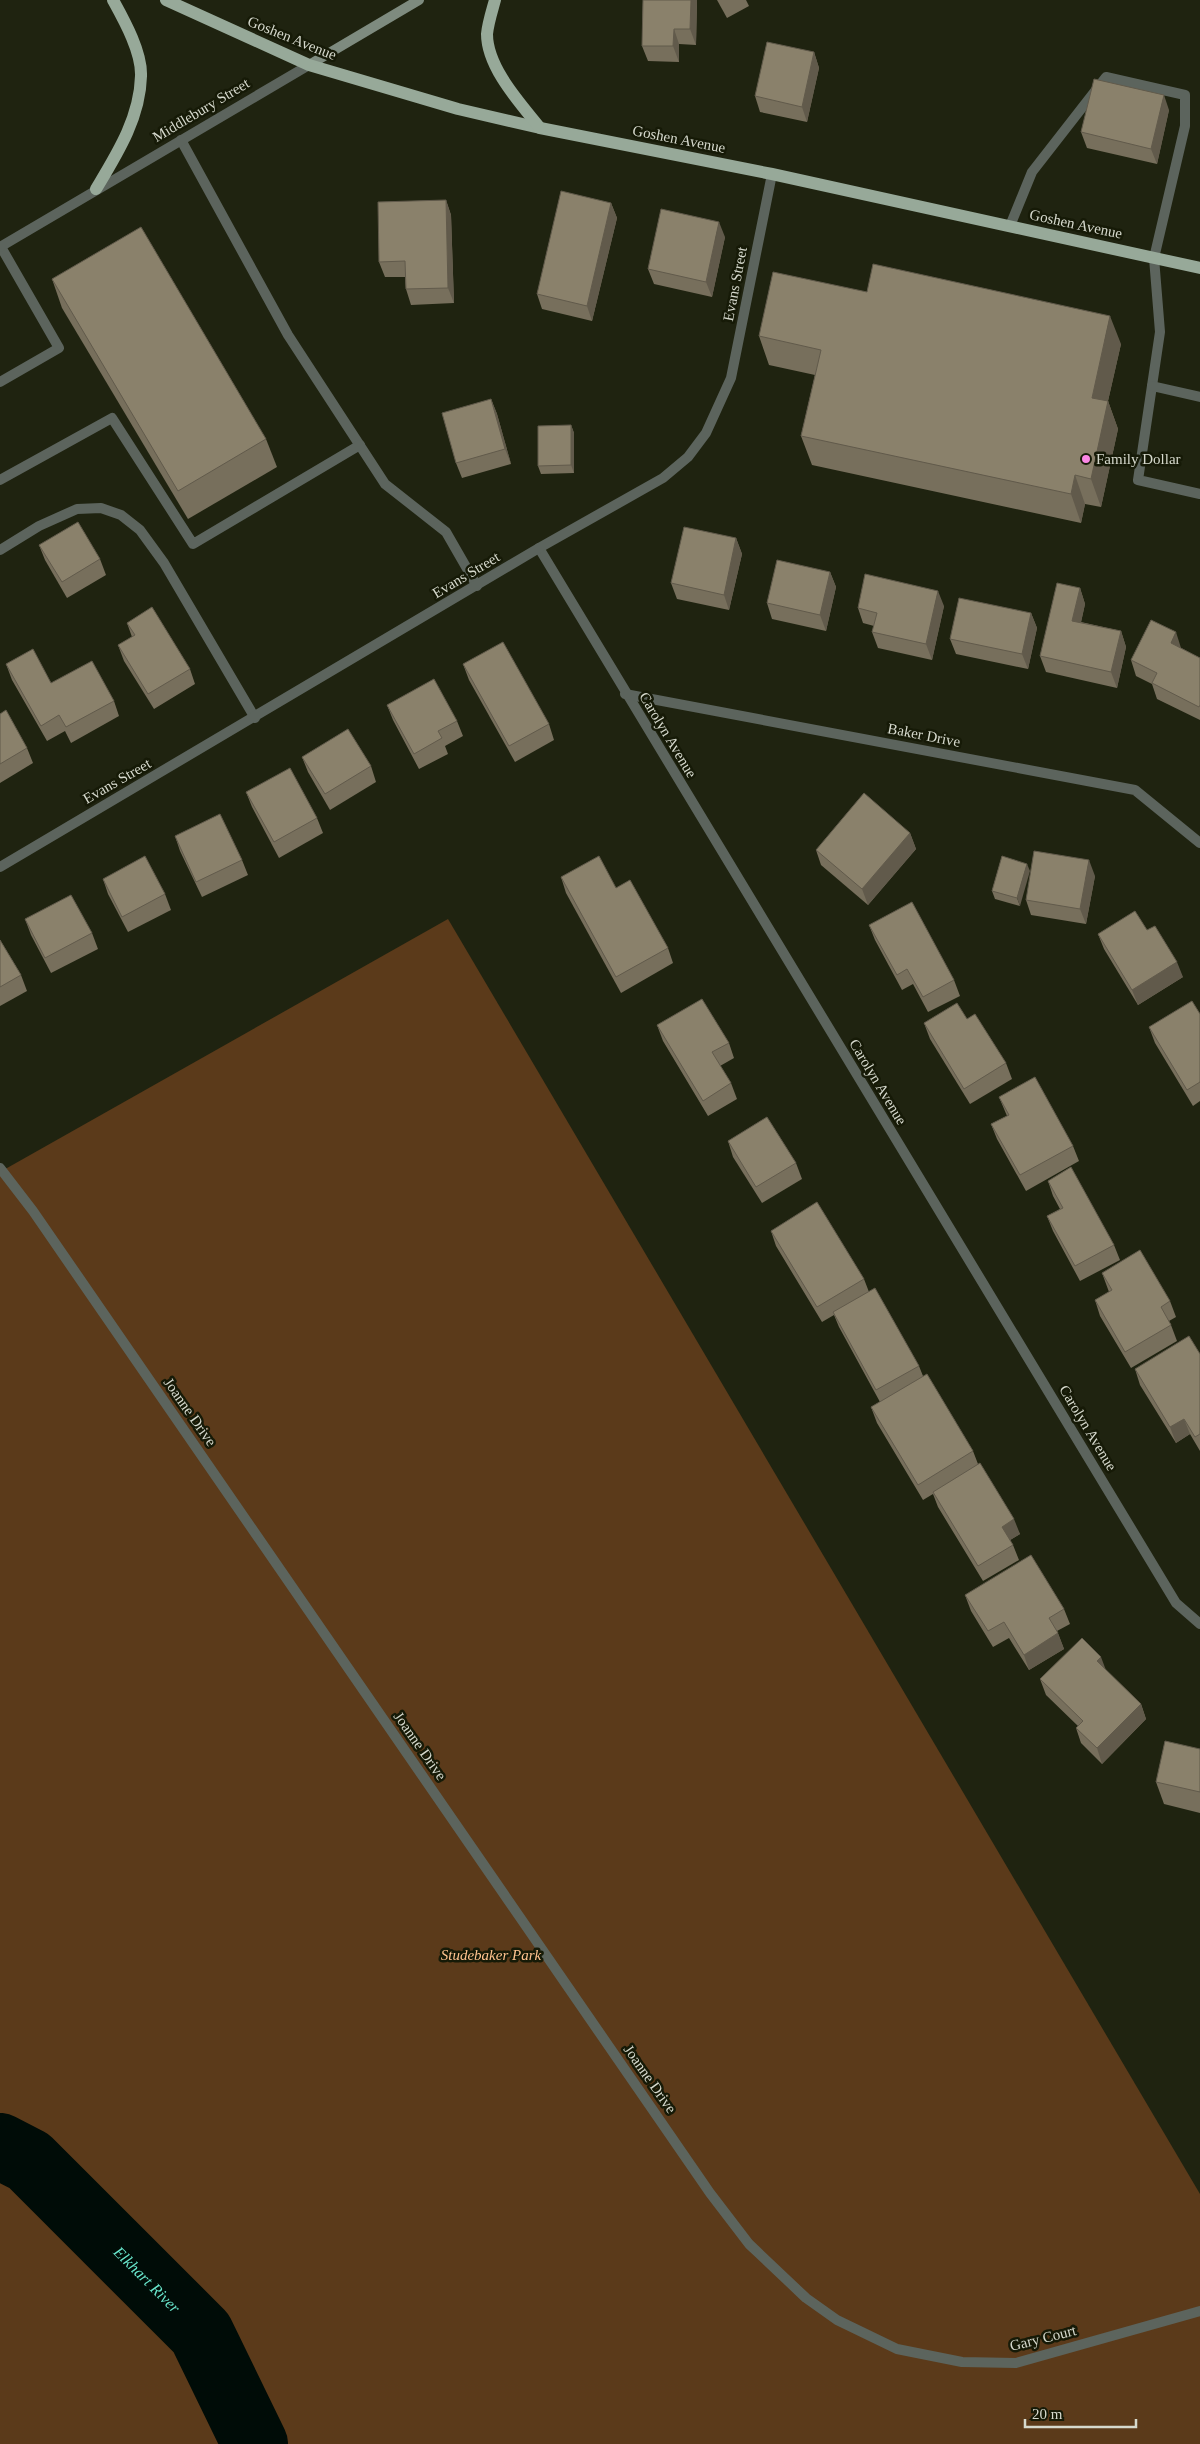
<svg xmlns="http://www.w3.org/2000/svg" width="1200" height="2444" font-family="'Times New Roman',serif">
<rect width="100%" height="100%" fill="#1f2310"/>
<polygon fill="#5b3a1a" points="448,919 1200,2194 1200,2444 0,2444 0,1172"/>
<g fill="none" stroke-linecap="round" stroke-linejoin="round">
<path stroke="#000c07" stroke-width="66" id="s1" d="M0 2146 29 2161 201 2333 255 2444"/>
<g stroke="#5c645d" stroke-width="10">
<polyline points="181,140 288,335 385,484 446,532 477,586"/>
<polyline points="1010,226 1032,172 1106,77 1185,95 1185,126 1154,258 1160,332 1138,480 1200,494"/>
<polyline points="0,382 59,348 1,247"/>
<polyline points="1152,386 1200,397"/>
<polyline points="0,480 112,418 193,544 360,445"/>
<polyline points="0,550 39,526 77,509 101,508 121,515 140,530 164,563 255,718"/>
</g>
<g stroke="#5c645d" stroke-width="10">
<polyline points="539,548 1176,1603 1200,1624"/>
<polyline points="625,694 1135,790 1200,843"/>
<polyline points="0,867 539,548 663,478 688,457 706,433 731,378 772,174"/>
<polyline points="0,1168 33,1211 710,2193 749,2244 806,2298 837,2320 897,2349 962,2362 1016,2363 1200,2311"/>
</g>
<polyline stroke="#5c645d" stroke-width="10" points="0,247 309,65"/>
<polyline stroke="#7e8b7f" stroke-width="10" points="309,65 419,0"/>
<g stroke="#97a999" stroke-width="12">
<polyline points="166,0 309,65 458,109 540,128 772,174 1200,268"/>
<path d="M495 0C492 11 488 23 487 34 487 68 521 104 540 128"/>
<path d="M96 189C117 154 140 118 141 76 142 52 124 20 113 0"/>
</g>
</g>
<g fill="#776f5c">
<polygon points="643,0 697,0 696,45 679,44 679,62 648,61 642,46"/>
<polygon points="717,0 746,0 749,6 727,18"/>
<polygon points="814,52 819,68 807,122 760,112 755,96"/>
<polygon points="1169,110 1157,164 1087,148 1081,132"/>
<polygon points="446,200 451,215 454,303 411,305 406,289 405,277 385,277 379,262"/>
<polygon points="611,203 617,218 592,321 542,309 537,294"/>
<polygon points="725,237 712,297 654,284 648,269"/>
<polygon points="52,279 266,439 277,467 188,519 62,308"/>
<polygon points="867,292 1121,344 1108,401 1118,429 1101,507 1085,504 1081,523 812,465 801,436 815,375 769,365 759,336"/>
<polygon points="491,399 497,414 511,464 462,478 456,463"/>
<polygon points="571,425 574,433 574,473 541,474 538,466"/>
<polygon points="736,538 742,554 729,610 677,599 671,583"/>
<polygon points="39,545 100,559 106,575 67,598 45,560"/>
<polygon points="830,572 836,587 826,631 772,619 767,603"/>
<polygon points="1080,588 1085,604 1081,622 1121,631 1126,647 1117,688 1046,672 1040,656"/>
<polygon points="944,606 932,660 878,648 872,632 874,626 863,623 858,608"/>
<polygon points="1031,613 1037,628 1028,669 956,654 950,639"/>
<polygon points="127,623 190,669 195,684 154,709 124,661 118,645 132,637"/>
<polygon points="1181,648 1200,658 1200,720 1157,699 1152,684 1136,676 1131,660"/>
<polygon points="6,664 51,683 114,701 119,716 71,743 65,731 47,741 12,680"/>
<polygon points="463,664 549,724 554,740 515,762 469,680"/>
<polygon points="387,705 457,721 463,736 445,746 448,754 419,769 393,720"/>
<polygon points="0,714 27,748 33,763 0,783"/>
<polygon points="302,757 371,766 376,782 330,810 308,772"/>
<polygon points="246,792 317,818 323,833 279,858 252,807"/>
<polygon points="910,833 916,849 868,905 821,865 816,850"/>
<polygon points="175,836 242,860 248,875 202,897 180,851"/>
<polygon points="1002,856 1020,906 995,899 992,891"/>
<polygon points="1095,876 1086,924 1031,915 1026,900"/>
<polygon points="561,877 616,888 668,948 673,963 621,993 566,893"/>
<polygon points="103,879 165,894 171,910 128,932 108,894"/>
<polygon points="25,919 92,933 98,949 51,973 31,935"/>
<polygon points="869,925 954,980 960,996 928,1012 913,984 902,990 875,940"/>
<polygon points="1098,934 1183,977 1138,1005 1104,949"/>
<polygon points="0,940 21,975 27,991 0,1006"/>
<polygon points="1200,1014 1200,1101 1193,1106 1155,1043 1149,1027"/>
<polygon points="967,1019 1006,1063 1012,1079 970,1104 930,1039 924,1023"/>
<polygon points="657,1025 729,1043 734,1058 720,1066 731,1083 737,1099 708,1116 663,1041"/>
<polygon points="999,1097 1073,1146 1079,1161 1026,1191 997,1139 991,1124 1007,1116"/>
<polygon points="728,1141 796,1163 802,1179 762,1203 733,1157"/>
<polygon points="1048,1181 1114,1245 1120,1260 1080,1281 1053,1231 1047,1216 1060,1209 1053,1196"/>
<polygon points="771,1231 864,1279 869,1292 919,1366 923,1376 973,1451 978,1464 1020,1534 1010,1540 1013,1545 1019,1560 983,1581 938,1507 933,1494 923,1500 877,1423 871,1407 880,1402 839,1327 834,1315 822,1322 776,1246"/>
<polygon points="1102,1273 1170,1301 1176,1317 1169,1321 1171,1325 1177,1341 1131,1368 1100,1316 1095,1300 1109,1292"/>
<polygon points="1200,1354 1200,1451 1190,1434 1176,1443 1140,1385 1135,1369"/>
<polygon points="965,1595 1064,1609 1070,1624 1057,1631 1064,1649 1029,1670 1009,1638 993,1647 971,1611"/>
<polygon points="1105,1669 1141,1704 1146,1719 1102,1764 1081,1743 1076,1728 1078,1726 1046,1695 1040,1679"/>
<polygon points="1200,1749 1200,1813 1164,1804 1156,1782"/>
</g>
<g fill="#615a4b">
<polygon points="691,0 697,0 696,45 690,29"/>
<polygon points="674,29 679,44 679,62 673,46"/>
<polygon points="814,52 819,68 807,122 802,107"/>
<polygon points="1164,95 1169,110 1157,164 1151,149"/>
<polygon points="446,200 451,215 454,303 448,288"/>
<polygon points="611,203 617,218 592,321 587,306"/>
<polygon points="719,222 725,237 712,297 706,282"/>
<polygon points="1110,316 1121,344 1108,401 1118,429 1101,507 1091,479 1092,398"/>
<polygon points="491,399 497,414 511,464 505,449"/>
<polygon points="571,425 574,433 574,473 571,465"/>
<polygon points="1075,475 1085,504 1081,523 1071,494"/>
<polygon points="736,538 742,554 729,610 724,595"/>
<polygon points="830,572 836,587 826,631 820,615"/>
<polygon points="1080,588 1085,604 1078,636 1072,621"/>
<polygon points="938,591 944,606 932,660 926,644"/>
<polygon points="1031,613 1037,628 1028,669 1022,654"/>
<polygon points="1121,631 1126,647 1117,688 1111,672"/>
<polygon points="1176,632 1181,648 1176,659 1171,643"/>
<polygon points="910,833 916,849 868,905 862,889"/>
<polygon points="1089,860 1095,876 1086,924 1080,909"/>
<polygon points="1027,864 1030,871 1020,906 1017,898"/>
<polygon points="1177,962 1183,977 1138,1005 1132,990"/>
<polygon points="1184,1419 1190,1434 1176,1443 1170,1427"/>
<polygon points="1014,1519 1020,1534 1007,1542 1002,1527"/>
<polygon points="1058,1633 1064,1649 1029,1670 1024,1655"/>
<polygon points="1101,1657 1107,1673 1097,1661"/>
<polygon points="1141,1704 1146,1719 1102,1764 1097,1748"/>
</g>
<g fill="#8a816b" stroke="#615a4b">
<polygon points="643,0 691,0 690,29 674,29 673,46 642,46"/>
<polygon points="767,42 814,52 802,107 755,96"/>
<polygon points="1094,79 1164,95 1151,149 1081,132"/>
<polygon points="561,191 611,203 587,306 537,294"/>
<polygon points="446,200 448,288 406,289 405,261 379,262 378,202"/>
<polygon points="661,209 719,222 706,282 648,269"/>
<polygon points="141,227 266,439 178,491 52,279"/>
<polygon points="873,264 1110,316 1092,398 1108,401 1091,479 1075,475 1071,494 801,436 821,350 759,336 773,272 867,292"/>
<polygon points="491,399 505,449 456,463 442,413"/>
<polygon points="571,425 571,465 538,466 538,426"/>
<polygon points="78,522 100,559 62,582 39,545"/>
<polygon points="684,527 736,538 724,595 671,583"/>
<polygon points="777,560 830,572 820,615 767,603"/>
<polygon points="865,574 938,591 926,644 872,632 877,613 858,608"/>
<polygon points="1057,583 1080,588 1072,621 1121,631 1111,672 1040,656"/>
<polygon points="959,598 1031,613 1022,654 950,639"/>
<polygon points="152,607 190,669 148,694 118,645 135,635 127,623"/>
<polygon points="1151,620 1176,632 1171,643 1200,658 1200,705 1199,707 1152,683 1157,673 1131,660"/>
<polygon points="503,642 549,724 509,746 463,664"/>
<polygon points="33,649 51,683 92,661 114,701 66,727 59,715 41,726 6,664"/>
<polygon points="434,679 457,721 438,731 442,738 414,754 387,705"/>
<polygon points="6,710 27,748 0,764 0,714"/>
<polygon points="348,729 371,766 325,794 302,757"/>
<polygon points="290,768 317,818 274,842 246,792"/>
<polygon points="864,793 910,833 862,889 816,850"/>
<polygon points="220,814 242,860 196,882 175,836"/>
<polygon points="1034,851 1089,860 1080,909 1026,900"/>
<polygon points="145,856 165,894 122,917 103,879"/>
<polygon points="599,856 616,888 630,880 668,948 616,977 561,877"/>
<polygon points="1002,856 1027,864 1017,898 992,891"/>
<polygon points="71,895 92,933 45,958 25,919"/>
<polygon points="912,902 954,980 923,997 907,969 897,975 869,925"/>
<polygon points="1135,911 1147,930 1155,926 1177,962 1132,990 1098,934"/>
<polygon points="0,940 21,975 0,987"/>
<polygon points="702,999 729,1043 712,1052 731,1083 703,1101 657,1025"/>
<polygon points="1192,1001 1200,1014 1200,1082 1187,1090 1149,1027"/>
<polygon points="957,1003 967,1019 975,1014 1006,1063 964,1089 924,1023"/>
<polygon points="1035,1077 1073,1146 1020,1175 991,1124 1009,1115 999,1097"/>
<polygon points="767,1117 796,1163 756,1187 728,1141"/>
<polygon points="1071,1167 1114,1245 1075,1266 1047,1216 1063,1208 1048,1181"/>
<polygon points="817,1202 864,1279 817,1307 771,1231"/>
<polygon points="1140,1250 1170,1301 1161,1307 1171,1325 1125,1352 1095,1300 1112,1290 1102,1273"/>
<polygon points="875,1288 919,1366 876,1390 833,1312"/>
<polygon points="1189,1336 1200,1354 1200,1434 1195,1437 1184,1419 1170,1427 1135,1369"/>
<polygon points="927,1374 973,1451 918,1485 871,1407"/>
<polygon points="980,1463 1014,1519 1002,1527 1013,1545 978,1566 933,1492"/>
<polygon points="1031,1555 1064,1609 1049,1618 1058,1633 1024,1655 1004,1622 988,1631 965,1595"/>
<polygon points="1082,1638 1101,1657 1097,1661 1141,1704 1097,1748 1076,1728 1083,1721 1040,1679"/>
<polygon points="1165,1741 1200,1749 1200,1792 1156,1782"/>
</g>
<circle fill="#fb87e5" stroke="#161a07" stroke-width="2" cx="1086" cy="459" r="5"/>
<g text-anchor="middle" stroke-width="5" stroke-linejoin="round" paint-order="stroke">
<g font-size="15" fill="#d6d9cd" stroke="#161a07">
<text transform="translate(292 38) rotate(22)" y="5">Goshen Avenue</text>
<text transform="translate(201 110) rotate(-31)" y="5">Middlebury Street</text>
<text transform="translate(679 139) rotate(11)" y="5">Goshen Avenue</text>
<text transform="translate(1076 224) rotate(12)" y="5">Goshen Avenue</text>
<text transform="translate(735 284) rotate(-79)" y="5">Evans Street</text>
<text transform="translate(466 575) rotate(-31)" y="5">Evans Street</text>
<text transform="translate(668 735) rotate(59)" y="5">Carolyn Avenue</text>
<text transform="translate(924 735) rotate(11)" y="5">Baker Drive</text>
<text transform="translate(117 781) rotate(-30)" y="5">Evans Street</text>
<text transform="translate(878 1082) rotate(59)" y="5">Carolyn Avenue</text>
<text transform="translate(190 1412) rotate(55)" y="5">Joanne Drive</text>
<text transform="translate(1088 1428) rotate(59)" y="5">Carolyn Avenue</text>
<text transform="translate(420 1746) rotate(55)" y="5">Joanne Drive</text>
<text transform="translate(650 2079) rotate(55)" y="5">Joanne Drive</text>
<text transform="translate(1043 2338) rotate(-14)" y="5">Gary Court</text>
</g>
<g font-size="15" fill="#d6d9cd" stroke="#161a07" text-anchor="start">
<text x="1096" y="464">Family Dollar</text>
</g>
<g font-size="15" font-style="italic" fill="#ffc38f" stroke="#161a07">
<text x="491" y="1960">Studebaker Park</text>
</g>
<g font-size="16" font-style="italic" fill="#68e6cc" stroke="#161a07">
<text dy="6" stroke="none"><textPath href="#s1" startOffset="200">Elkhart River</textPath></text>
</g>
</g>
<path d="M1025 2419v8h111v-8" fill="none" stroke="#d6d9cd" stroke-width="2.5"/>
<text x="1032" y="2419" font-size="15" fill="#d6d9cd" stroke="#161a07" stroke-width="4" paint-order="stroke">20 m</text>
</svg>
